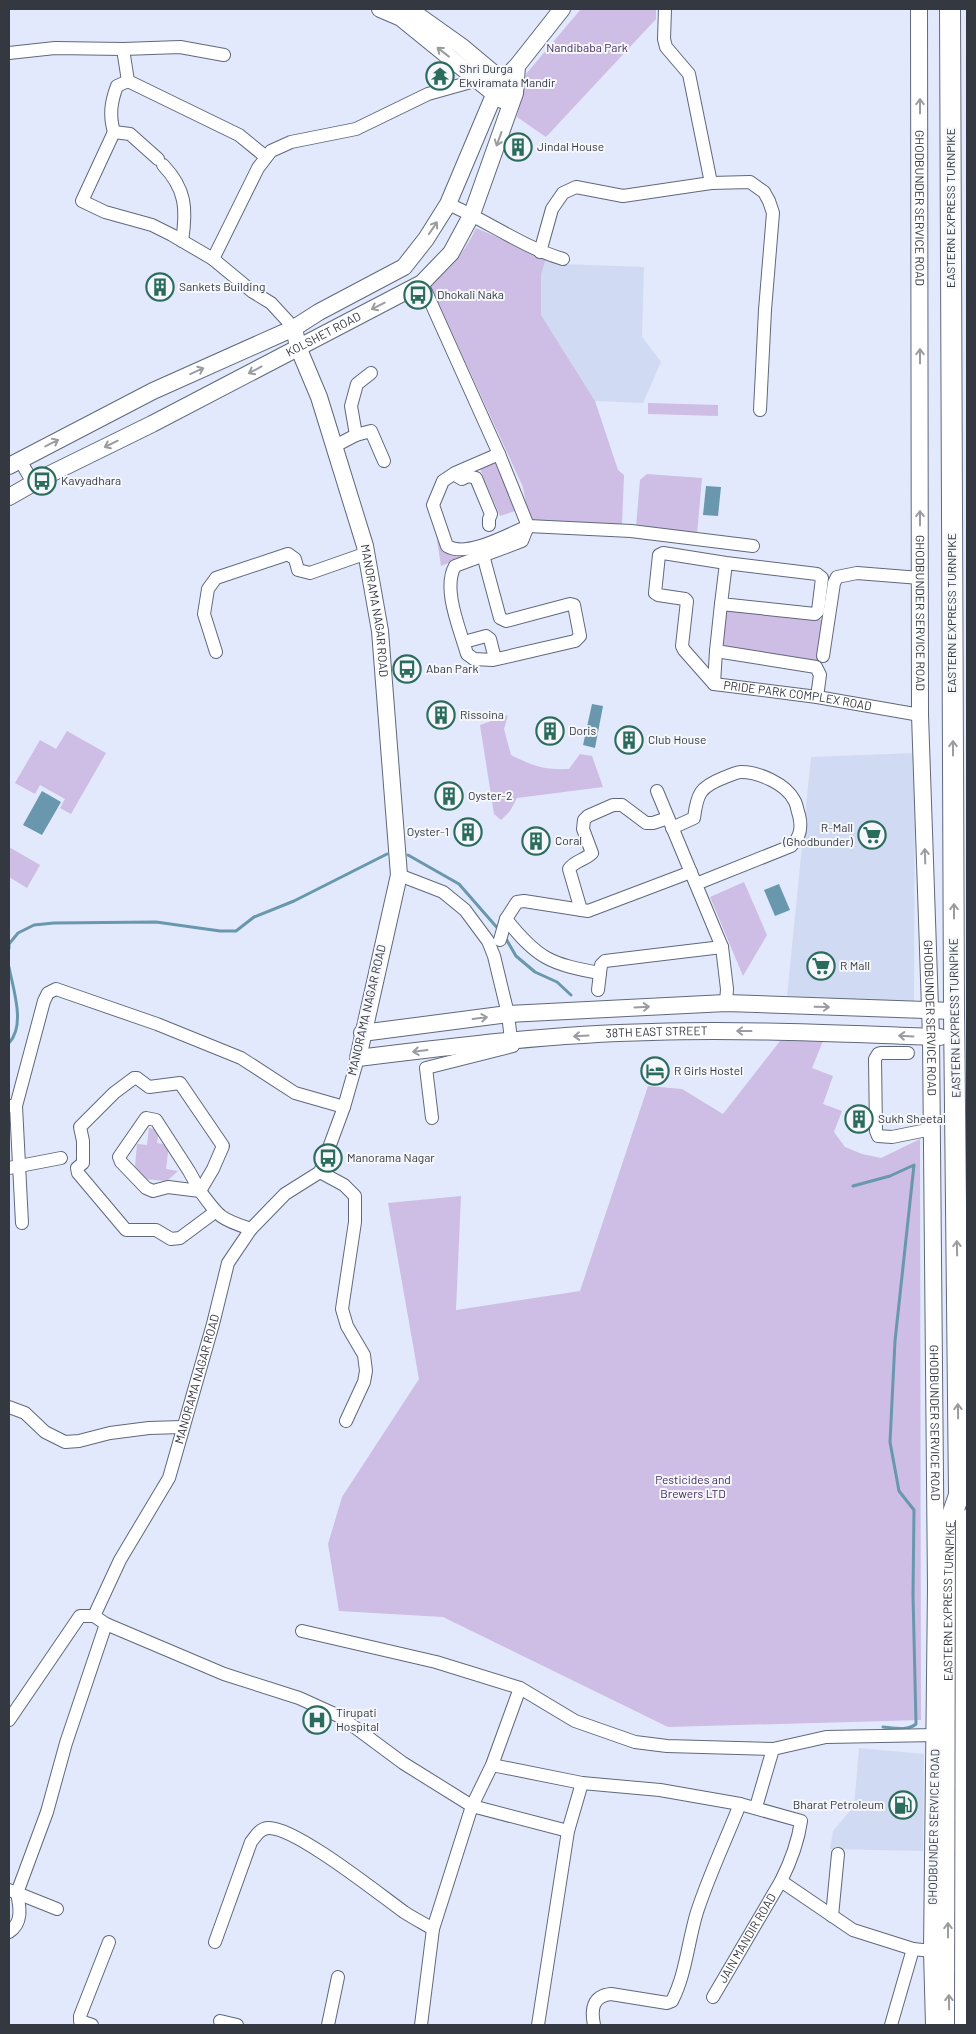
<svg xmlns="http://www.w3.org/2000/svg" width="976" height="2034" font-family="Barlow,sans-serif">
<rect width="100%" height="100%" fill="#e2e9fc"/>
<g fill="#d0daf2">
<polygon points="546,258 562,264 644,267 642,337 661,362 643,403 595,401 541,315 541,275"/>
<polygon points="915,753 914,1002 787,996 811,757"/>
<polygon points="859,1748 924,1754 923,1851 830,1849 833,1831 854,1806"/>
</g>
<g fill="#cebde4">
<polygon points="581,9 656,9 656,19 546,137 517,117 526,74"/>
<path d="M476 228 546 258 541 275V315L595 401 618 470 624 475 622 525 529 520 523 487 430 285C451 269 465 252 476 228Z"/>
<polygon points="648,403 718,405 718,416 648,414"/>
<polygon points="498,461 515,511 500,516 480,469"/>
<polygon points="647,474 702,478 697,534 636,527 640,480"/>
<polygon points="443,520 460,558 441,566 434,521"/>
<polygon points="722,607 823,620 818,661 717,648"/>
<path d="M508 715 504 729 511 755C533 766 544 770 569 769L580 754 592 756 603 787 517 798 510 811 501 820 494 814 480 725Z"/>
<polygon points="67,731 106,753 71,814 60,808 65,799 40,785 35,794 15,783 40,740 56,749"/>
<polygon points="9,847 40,865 27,888 9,877"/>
<polygon points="744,882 767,935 743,976 710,897"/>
<polygon points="780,1041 823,1041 812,1068 833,1076 823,1104 842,1111 834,1132 845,1147 862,1154 881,1158 920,1139 921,1720 668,1727 443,1617 339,1611 328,1544 342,1497 419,1379 388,1203 461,1196 456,1310 580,1291 648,1086 682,1089 723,1114"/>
<polygon points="149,1128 159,1130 157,1143 169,1145 166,1169 178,1171 167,1181 143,1179 135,1166 137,1144 147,1145"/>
</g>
<g fill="#6997ae">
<polygon points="706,486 721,487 718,516 703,515"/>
<polygon points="592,704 603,706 595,748 583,745"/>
<polygon points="42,791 61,802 42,835 23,825"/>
<polygon points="779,884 790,910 775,916 764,890"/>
</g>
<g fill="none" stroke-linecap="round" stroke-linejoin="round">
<g stroke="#6997ae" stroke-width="3">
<polyline points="408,855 459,884 500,931"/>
<polyline points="505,937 516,956 535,972 557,982 571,995"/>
<polyline points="9,948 9,944 18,933 34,925 54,923 156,922 220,931 236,931 254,917 294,901 387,854"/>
<path d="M9 967C13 989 26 1025 9 1043"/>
<path d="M853 1186 890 1176 914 1165 895 1341 890 1442 899 1491 914 1510 913 1595 916 1724C908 1731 894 1728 883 1727"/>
</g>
<g stroke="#60687c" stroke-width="14">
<g id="minor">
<polyline points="665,9 664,39 666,47 689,74 711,183"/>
<polyline points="123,49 180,47 224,55"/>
<polyline points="9,53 55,48 123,49 128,81 239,135 266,157"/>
<polyline points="114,132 82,201 105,212 152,225 172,235 213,259 253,292 271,303 294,328"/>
<path d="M114 132C109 115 111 102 117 86L128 81"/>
<polyline points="114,132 130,134 158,159"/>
<path d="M163 165C186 189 187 209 182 241"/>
<path d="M448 204C488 221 522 247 563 259"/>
<polyline points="540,252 552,209 563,193 576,187 623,196 711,183 750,182 764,192 769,201 773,213 765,310 760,410"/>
<polyline points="213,259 258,168 271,151 291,142 356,129 428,94 478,80"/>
<polyline points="422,283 499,454 528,526 631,531 753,546"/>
<polyline points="371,373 357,384 351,406 356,435 371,431 384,461"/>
<polyline points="335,446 356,435"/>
<path d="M499 454 455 473 443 481 433 505 447 546C467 558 507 535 528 526"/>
<polyline points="20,460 33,483"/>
<polyline points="457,476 462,479 468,476 476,478 491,514 489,519 489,525"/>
<path d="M483 555 500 618 506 621 570 604 574 605 580 636 575 641 493 660 474 659 467 654C460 629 442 589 455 566L522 541 528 526"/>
<path id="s1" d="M726 563 721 604 815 614 818 611 822 578 817 574 726 563 663 553 659 555 655 593 658 595 685 599 687 601 682 646 684 650 714 684 817 697 920 715"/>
<polyline points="721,604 716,651 816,667 820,675 817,697"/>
<polyline points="464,642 486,636 490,639 495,659"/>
<polyline points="216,652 204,614 208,589 216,578 288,554 295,559 298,570 310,573 367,553"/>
<polyline points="823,656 834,583 837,577 857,573 920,578"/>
<polyline points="714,684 716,651"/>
<polyline points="657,791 722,947 727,989 726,1003"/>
<path d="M672 828 694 818C697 794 700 787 723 778 729 776 736 772 741 772 759 772 786 784 794 800 797 804 797 810 799 815 802 827 801 837 791 846L696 884"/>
<polyline points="399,875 443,892 465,910 488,941 494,956 508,1014 511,1040"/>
<path d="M581 910 569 869C574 861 585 860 592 853L583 829 584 820 588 816 613 805H622L646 823H653L668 818"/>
<path d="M506 919C538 959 550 964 600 973"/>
<polyline points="500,940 506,919 517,902 524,901 588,911 691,872"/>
<polyline points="598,990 601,965 605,961 722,947"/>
<polyline points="908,1053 881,1053 878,1054 875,1059 876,1131 878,1136 892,1137 932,1129"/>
<polyline points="9,1106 16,1106 44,1001 48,993 56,989 157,1024 241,1058 295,1093 344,1107"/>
<polyline points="16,1106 22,1223"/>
<polyline points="432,1118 426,1068 513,1046"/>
<polyline points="9,1168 61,1158"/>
<polyline points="320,1172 344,1185 355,1196 355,1222 342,1309 347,1326 364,1355 366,1371 364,1382 346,1421"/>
<polyline points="200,1191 213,1169 223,1146 180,1083 149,1087 137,1078 134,1078 114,1093 80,1127 83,1141 83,1163 77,1168 78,1173 126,1230 156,1230 171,1239 180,1238 215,1212"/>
<path d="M200 1191 189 1171 156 1120 146 1118 119 1157 121 1162 146 1188 153 1191 168 1187 200 1191C219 1217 220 1219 251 1229"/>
<polyline points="9,1407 25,1413 45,1432 65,1442 79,1441 110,1433 149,1428 182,1427"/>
<path id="s2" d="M94 1616 120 1560 169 1478 213 1324 228 1263 251 1229 285 1194 320 1172 344 1107 358 1058"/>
<polyline points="302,1631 436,1662 520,1688 575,1721 635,1742 667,1746 773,1749 826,1737 936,1735"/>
<polyline points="9,1720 80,1616 94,1616 106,1624 224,1674 299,1698 341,1717 403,1763 472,1806 568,1831"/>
<path d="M492 1765 582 1783 660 1790 740 1804 801 1821C798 1843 791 1861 781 1881L853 1930 913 1949 932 1951"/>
<polyline points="756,1807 773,1749"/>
<polyline points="9,1890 17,1893 47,1812 66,1743 106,1624"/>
<polyline points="17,1893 57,1909"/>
<polyline points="832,1916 838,1854"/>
<path d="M9 1932C23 1923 20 1907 17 1893"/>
<path d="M215 1942 251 1842C256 1836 259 1829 268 1828 294 1826 379 1894 404 1912 413 1918 423 1923 433 1929"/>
<path id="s3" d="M713 1997 781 1881"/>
<polyline points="220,2021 237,2025"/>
<polyline points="92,2025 80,2021 80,2016 109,1942"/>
<polyline points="328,2025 338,1977"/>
<polyline points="421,2025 433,1929 472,1806 492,1765 520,1688"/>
<polyline points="538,2025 568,1831 582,1783"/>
<path d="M594 2025C591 2010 592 1996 611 1994L667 2003 672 2001C686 1974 688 1941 697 1912 709 1875 726 1840 740 1804"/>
<polyline points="891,2025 913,1949"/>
</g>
</g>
<g stroke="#60687c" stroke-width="18">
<g id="tertiary">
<polyline points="380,9 401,18 502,100"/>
<polyline points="409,9 461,46 510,87"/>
<path id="s4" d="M919 9 920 715 931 1037 936 1588 932 1951 934 2025"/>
<path id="s5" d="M294 328 298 347 319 397 365 546 380 631 399 875 358 1058C455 1046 553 1034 652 1032 748 1029 844 1034 940 1037"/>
<polyline points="9,466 153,391 294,328 319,312 404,267 426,239 448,204 494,95 503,80 517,66 562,9"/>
<path id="s6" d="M9 497 44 477 152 424 422 283 451 253 472 214 515 93 517 66"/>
<polyline points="362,1033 508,1014 726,1003 954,1011"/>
</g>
</g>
<g stroke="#60687c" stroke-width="22">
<g id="primary">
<path id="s7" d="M950 2025 948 1588 951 1518 959 1495 954 1011 950 9"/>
</g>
</g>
<use href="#minor" stroke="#fff" stroke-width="12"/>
<use href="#tertiary" stroke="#fff" stroke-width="16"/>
<use href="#primary" stroke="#fff" stroke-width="20"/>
<g stroke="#60687c" stroke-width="22" stroke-linecap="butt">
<polyline id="primary-bridge" points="965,2025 966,1520"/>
</g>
<use href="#primary-bridge" stroke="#fff" stroke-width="20"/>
</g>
<defs><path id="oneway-shaft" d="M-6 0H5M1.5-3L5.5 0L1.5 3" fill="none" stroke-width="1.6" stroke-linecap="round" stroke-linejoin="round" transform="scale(1.25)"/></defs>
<g stroke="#9a9ca0">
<use href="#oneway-shaft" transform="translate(443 52) rotate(-142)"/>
<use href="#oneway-shaft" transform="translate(920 106) rotate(-90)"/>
<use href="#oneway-shaft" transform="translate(499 139) rotate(110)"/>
<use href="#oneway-shaft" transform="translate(433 228) rotate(-56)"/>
<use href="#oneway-shaft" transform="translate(378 306) rotate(153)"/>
<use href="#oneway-shaft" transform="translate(920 356) rotate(-90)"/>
<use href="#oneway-shaft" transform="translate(255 370) rotate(152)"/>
<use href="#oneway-shaft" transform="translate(197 371) rotate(-24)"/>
<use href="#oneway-shaft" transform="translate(52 443) rotate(-27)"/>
<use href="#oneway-shaft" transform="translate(111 444) rotate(154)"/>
<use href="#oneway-shaft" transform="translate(920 518) rotate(-90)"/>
<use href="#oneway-shaft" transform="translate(953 748) rotate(-90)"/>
<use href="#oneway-shaft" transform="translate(925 856) rotate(-92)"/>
<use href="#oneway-shaft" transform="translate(954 911) rotate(-90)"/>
<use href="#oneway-shaft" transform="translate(642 1007) rotate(-3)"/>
<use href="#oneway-shaft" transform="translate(822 1007) rotate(1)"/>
<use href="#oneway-shaft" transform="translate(480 1018) rotate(-7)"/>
<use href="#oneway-shaft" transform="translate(744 1031) rotate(180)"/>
<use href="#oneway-shaft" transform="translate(581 1036) rotate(177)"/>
<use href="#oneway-shaft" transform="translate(906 1036) rotate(-177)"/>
<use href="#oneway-shaft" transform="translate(420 1051) rotate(173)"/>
<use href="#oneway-shaft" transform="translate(957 1248) rotate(-91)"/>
<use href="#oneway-shaft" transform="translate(958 1411) rotate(-91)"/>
<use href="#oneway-shaft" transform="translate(948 1930) rotate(-90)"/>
<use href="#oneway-shaft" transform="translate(949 2002) rotate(-91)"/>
</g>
<defs>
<g id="temple-ring" transform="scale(1.4375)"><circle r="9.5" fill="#f5f7fb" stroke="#2b6c5c" stroke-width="1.5"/><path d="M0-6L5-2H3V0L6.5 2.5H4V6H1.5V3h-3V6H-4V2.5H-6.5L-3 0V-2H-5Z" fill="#2b6c5c"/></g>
<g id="building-ring" transform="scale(1.4375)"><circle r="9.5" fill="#f5f7fb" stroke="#2b6c5c" stroke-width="1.5"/><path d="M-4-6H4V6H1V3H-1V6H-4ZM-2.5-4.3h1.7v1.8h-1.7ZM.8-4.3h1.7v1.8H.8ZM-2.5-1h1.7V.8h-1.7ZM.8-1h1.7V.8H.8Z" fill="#2b6c5c"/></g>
<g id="bus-ring" transform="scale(1.4375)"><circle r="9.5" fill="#f5f7fb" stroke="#2b6c5c" stroke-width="1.5"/><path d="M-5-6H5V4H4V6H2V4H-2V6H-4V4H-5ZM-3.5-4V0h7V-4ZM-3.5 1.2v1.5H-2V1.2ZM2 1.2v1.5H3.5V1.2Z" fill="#2b6c5c"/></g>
<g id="supermarket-ring" transform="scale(1.4375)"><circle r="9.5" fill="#f5f7fb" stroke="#2b6c5c" stroke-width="1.5"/><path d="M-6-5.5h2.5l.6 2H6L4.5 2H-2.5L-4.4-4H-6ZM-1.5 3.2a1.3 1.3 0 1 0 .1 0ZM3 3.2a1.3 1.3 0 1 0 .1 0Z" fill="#2b6c5c"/></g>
<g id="hotel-ring" transform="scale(1.4375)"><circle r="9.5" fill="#f5f7fb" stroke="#2b6c5c" stroke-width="1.5"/><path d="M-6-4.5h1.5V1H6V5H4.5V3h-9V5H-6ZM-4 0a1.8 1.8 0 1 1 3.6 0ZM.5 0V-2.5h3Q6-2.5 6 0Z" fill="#2b6c5c"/></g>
<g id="hospital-ring" transform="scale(1.4375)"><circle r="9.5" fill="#f5f7fb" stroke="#2b6c5c" stroke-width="1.5"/><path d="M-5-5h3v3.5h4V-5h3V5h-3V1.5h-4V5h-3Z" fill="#2b6c5c"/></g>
<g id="fuel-ring" transform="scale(1.4375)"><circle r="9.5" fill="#f5f7fb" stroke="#2b6c5c" stroke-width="1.5"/><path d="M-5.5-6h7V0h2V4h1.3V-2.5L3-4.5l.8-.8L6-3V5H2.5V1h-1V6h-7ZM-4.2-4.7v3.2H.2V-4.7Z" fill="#2b6c5c"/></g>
</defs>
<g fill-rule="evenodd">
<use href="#temple-ring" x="440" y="76"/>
<use href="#building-ring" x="518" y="147"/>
<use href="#building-ring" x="160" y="287"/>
<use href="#bus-ring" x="418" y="295"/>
<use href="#bus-ring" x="42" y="481"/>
<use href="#bus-ring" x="407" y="669"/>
<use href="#building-ring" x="441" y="715"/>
<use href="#building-ring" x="550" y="731"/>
<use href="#building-ring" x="629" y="740"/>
<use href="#building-ring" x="449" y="796"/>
<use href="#building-ring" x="468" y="832"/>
<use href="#supermarket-ring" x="872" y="835"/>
<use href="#building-ring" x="536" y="841"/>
<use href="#supermarket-ring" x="821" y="966"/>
<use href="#hotel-ring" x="655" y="1071"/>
<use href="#building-ring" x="859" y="1119"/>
<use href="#bus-ring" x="328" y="1158"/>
<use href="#hospital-ring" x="317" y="1720"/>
<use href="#fuel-ring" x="903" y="1805"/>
</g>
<g text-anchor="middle" stroke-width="4" stroke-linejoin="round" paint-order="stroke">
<g font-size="12" fill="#462c60" stroke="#f5f7fb">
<text x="587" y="52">Nandibaba Park</text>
<text x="693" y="1484">Pesticides and<tspan x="693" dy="14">Brewers LTD</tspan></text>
</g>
<g font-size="12" fill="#343841" stroke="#f5f7fb" text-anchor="start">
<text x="459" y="73">Shri Durga<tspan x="459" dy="14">Ekviramata Mandir</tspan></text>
<text x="537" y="151">Jindal House</text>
<text x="179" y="291">Sankets Building</text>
<text x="437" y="299">Dhokali Naka</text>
<text x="61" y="485">Kavyadhara</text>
<text x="426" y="673">Aban Park</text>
<text x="460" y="719">Rissoina</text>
<text x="569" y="735">Doris</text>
<text x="648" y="744">Club House</text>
<text x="468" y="800">Oyster-2</text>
<text x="853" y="832" text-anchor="end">R-Mall<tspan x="853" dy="14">(Ghodbunder)</tspan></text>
<text x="449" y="836" text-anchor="end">Oyster-1</text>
<text x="555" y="845">Coral</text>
<text x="840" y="970">R Mall</text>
<text x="674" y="1075">R Girls Hostel</text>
<text x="878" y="1123">Sukh Sheetal</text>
<text x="347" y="1162">Manorama Nagar</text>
<text x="336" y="1717">Tirupati<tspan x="336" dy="14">Hospital</tspan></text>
<text x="884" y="1809" text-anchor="end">Bharat Petroleum</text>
</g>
<g font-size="12" fill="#343841" stroke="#f5f7fb">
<text dy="4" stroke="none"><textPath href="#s4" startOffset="199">GHODBUNDER SERVICE ROAD</textPath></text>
<text transform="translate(951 208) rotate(-90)" y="4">EASTERN EXPRESS TURNPIKE</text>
<text dy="4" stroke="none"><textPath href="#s6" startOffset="354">KOLSHET ROAD</textPath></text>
<text dy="4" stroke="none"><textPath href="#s5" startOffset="295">MANORAMA NAGAR ROAD</textPath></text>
<text dy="4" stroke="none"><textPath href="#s4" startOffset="604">GHODBUNDER SERVICE ROAD</textPath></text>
<text transform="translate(952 613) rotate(-90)" y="4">EASTERN EXPRESS TURNPIKE</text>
<text dy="4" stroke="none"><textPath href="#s1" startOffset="591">PRIDE PARK COMPLEX ROAD</textPath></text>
<text transform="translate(367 1010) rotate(-77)" y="4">MANORAMA NAGAR ROAD</text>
<text dy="4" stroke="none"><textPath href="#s4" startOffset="1009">GHODBUNDER SERVICE ROAD</textPath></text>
<text transform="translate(955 1018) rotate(-91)" y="4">EASTERN EXPRESS TURNPIKE</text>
<text dy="4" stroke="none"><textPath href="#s5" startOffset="1048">38TH EAST STREET</textPath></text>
<text dy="4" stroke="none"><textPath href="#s2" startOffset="260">MANORAMA NAGAR ROAD</textPath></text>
<text dy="4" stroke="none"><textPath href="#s4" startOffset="1414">GHODBUNDER SERVICE ROAD</textPath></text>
<text dy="4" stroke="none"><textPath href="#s7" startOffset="424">EASTERN EXPRESS TURNPIKE</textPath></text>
<text transform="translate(934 1827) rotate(-89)" y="4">GHODBUNDER SERVICE ROAD</text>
<text dy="4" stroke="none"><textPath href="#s3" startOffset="68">JAIN MANDIR ROAD</textPath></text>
</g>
</g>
<rect width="976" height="2034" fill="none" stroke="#343841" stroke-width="20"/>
</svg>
